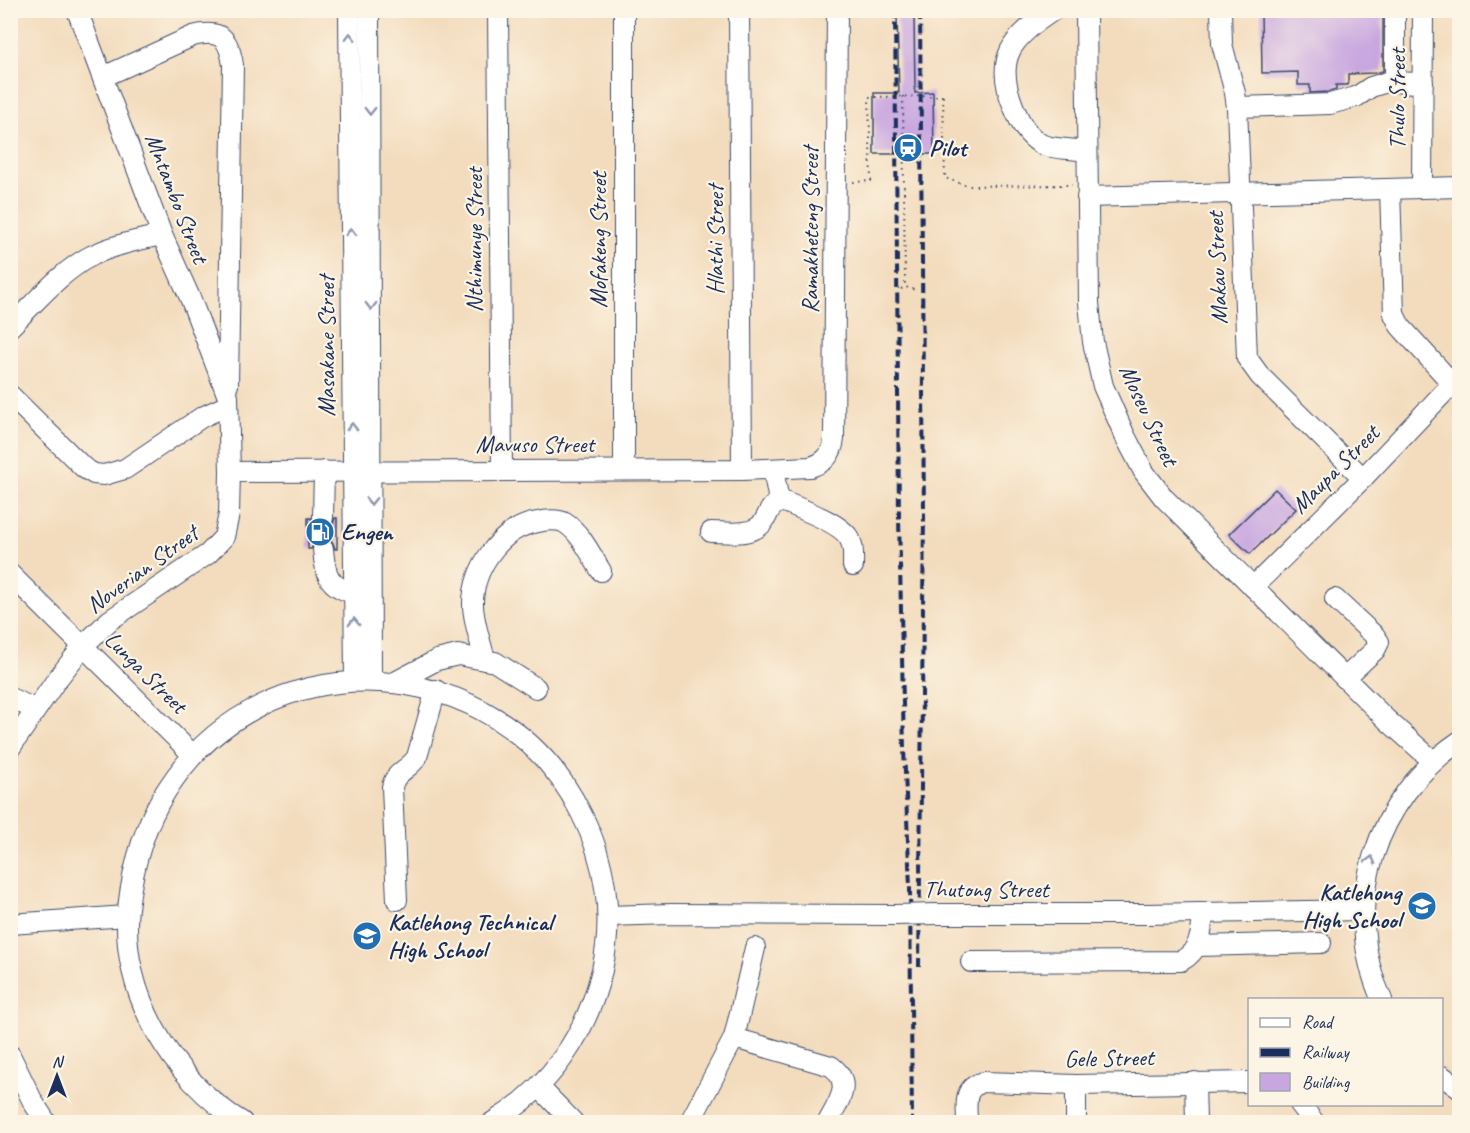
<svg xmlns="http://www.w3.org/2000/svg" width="1470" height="1133" font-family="Caveat,sans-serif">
<rect width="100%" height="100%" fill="#fcf5e5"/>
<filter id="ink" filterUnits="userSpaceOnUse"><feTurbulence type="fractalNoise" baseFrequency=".0167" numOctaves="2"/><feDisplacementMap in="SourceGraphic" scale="12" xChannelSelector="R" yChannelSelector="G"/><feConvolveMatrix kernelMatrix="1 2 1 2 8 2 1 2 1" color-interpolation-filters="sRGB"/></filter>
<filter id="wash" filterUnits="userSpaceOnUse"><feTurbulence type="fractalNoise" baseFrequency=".008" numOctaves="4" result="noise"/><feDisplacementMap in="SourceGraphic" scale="24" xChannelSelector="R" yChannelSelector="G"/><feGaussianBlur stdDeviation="1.35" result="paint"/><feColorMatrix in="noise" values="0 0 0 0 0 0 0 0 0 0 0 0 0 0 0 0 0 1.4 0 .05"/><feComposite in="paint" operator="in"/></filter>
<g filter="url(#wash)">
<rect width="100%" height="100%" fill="#f3dcbd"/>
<g id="blocks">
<g fill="#c8a6e0">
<polygon points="1261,10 1383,10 1383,71 1374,73 1348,74 1348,85 1336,85 1336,90 1328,92 1310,93 1310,85 1298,85 1298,72 1262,73"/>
<polygon points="897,14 914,15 915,93 933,92 934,154 874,154 874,93 899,93"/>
<polygon points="1275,489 1296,509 1250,554 1229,534"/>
<polygon points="308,518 311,518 316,528 323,530 329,528 333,524 335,518 337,518 337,549 335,549 333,543 328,538 322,537 316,540 311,549 308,549"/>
</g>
</g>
</g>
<g filter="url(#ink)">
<use href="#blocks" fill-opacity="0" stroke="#3b496c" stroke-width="1.5"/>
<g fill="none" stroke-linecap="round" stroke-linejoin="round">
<polyline stroke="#c8b9aa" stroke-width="20" stroke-dasharray="20 10" stroke-linecap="butt" points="323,518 323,549"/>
<g stroke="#3b496c" stroke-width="22">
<g id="minor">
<polyline points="349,10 355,681"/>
<polyline points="369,10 371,680"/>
<polyline points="498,10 502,470"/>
<polyline points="624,10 624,469"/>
<polyline points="739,10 742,470"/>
<path d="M1054 10C1012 37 993 58 1014 108 1020 122 1027 136 1041 144 1050 149 1075 149 1086 151"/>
<polyline points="1086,10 1089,303 1093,342 1103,386 1125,436 1144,472 1164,498 1387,720 1433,761"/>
<polyline points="1221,10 1222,44 1235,93 1237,107 1247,358 1260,376 1363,478"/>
<polyline points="1395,10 1395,82"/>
<path d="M103 77 193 36C221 29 229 38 233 65L228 385"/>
<polyline points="1237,107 1330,104 1356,97 1371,87 1387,82 1423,83"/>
<polyline points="1422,187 1423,10"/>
<polyline points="1390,189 1394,314 1400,326 1460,392"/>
<polyline points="1087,197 1460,187"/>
<path d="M10 327C35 303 60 272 91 256 113 245 138 240 162 235"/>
<polyline points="10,395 84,468 94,474 104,475 125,469 202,417 228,405"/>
<path d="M773 469 778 496 782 501C798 508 846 524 851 542 854 549 853 559 853 566"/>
<path d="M230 472 742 470 810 467C825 463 832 455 834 439L837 10"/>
<polyline points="323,518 324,471"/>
<path d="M711 532C727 532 754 537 764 521 771 510 768 507 782 501"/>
<path d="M323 549C325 574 328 587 354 593"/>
<polyline points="10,574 193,755"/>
<polyline points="1253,587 1363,478 1451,385"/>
<polyline points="1335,599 1375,636 1379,642 1375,650 1345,678"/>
<path d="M485 660C481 643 474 624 473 606 472 569 501 527 538 522 546 520 558 519 565 523 581 533 591 555 601 571"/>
<polyline points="395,682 437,660 458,655 495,662 536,688"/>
<polyline points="10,698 35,709"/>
<polyline points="10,748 55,682 84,645 110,620 208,554 224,537 229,514 230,472 228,397 191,300 162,235 77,10"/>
<path d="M397 900 392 787C395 771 409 770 417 757L436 690"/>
<polyline points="938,914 1146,914 1364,910"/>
<polyline points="608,916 671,914 894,915"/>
<polyline points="10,924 127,916"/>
<polyline points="1197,946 1321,943"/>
<path d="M971 962 1181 961C1200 951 1202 932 1203 913"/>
<path d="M1382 1000C1339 906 1376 797 1460 741"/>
<path d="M734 1038 831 1066C854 1083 838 1103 828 1122"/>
<polyline points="10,1055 33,1102 46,1122"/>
<polyline points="1442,1076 1460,1089"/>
<polyline points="1195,1082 1196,1122"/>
<polyline points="1076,1085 1076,1122"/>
<polyline points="539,1087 573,1122"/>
<polyline points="1300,1104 1314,1122"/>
<path d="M242 1122C172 1080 119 991 128 908 133 866 143 827 166 791 264 635 500 649 581 813 606 861 614 917 602 970 587 1034 549 1089 493 1122"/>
<polyline points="690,1122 734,1038 755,948"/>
<path d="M967 1122C967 1105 962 1088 983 1082L1076 1085 1250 1082"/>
</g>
</g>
<g stroke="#3b496c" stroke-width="2" stroke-dasharray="1.5 4.5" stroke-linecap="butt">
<polyline points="903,96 905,287"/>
<polyline points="943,96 945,178 968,186 1072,185"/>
<polyline points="853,182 871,181 869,97"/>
<polyline points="901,289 905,287 916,290"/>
</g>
<use href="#minor" stroke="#fff" stroke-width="20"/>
<g stroke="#1b2f5e" stroke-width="4" stroke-dasharray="9 4.5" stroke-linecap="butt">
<polyline points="895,10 899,518 904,749 910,887 912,1122"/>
<polyline points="919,967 924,517 920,10"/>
</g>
<g stroke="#3b496c" stroke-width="22" stroke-linecap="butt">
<polyline id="minor-bridge" points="894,915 938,914"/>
</g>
<polyline stroke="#3b496c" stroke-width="2" stroke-dasharray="1.5 4.5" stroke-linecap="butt" points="869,97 943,96"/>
<use href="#minor-bridge" stroke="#fff" stroke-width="20"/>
</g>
<defs><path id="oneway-chevron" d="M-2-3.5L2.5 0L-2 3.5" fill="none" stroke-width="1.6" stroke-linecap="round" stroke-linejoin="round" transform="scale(1.5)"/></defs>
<g stroke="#8d97ae">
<use href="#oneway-chevron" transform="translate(350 37) rotate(-90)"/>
<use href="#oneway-chevron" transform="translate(370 111) rotate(90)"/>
<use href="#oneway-chevron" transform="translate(351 232) rotate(-90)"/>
<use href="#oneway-chevron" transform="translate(371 306) rotate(90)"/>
<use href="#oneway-chevron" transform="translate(352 427) rotate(-90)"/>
<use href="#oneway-chevron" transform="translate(371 501) rotate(91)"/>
<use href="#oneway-chevron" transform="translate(354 622) rotate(-91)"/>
<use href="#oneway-chevron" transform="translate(1371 860) rotate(-75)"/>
</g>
</g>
<defs>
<g id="station-disc" transform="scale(1.5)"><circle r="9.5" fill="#1f6fb2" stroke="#fcf5e5"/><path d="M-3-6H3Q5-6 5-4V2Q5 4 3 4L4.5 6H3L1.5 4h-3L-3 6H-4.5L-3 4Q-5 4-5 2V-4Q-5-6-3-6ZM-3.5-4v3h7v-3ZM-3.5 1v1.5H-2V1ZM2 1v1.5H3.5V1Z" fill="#fff"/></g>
<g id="fuel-disc" transform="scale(1.5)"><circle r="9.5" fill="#1f6fb2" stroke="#fcf5e5"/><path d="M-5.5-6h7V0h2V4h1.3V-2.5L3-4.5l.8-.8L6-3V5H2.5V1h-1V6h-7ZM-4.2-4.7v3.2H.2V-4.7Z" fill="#fff"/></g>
<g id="school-disc" transform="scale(1.5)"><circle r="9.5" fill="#1f6fb2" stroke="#fcf5e5"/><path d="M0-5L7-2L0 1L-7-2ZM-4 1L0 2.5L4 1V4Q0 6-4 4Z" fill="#fff"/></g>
</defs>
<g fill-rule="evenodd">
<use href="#station-disc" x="908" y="148"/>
<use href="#fuel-disc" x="320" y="532"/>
<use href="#school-disc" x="1422" y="906"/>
<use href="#school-disc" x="367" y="936"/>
</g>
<g text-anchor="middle" stroke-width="4.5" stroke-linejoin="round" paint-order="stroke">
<g font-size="24" fill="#1b2f5e" stroke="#fcf5e5">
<text transform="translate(1397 99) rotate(-90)" y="8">Thulo Street</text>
<text transform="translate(177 198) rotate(69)" y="8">Mntambo Street</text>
<text transform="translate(810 230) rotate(-90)" y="8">Ramakheteng Street</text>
<text transform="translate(474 240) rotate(-90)" y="8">Nthimunye Street</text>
<text transform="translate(598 240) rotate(-90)" y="8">Mofakeng Street</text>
<text transform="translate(715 240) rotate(-90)" y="8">Hlathi Street</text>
<text transform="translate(1217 268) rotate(-92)" y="8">Makau Street</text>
<text transform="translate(326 346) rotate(-90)" y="8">Masakane Street</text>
<text transform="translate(1149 415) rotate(65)" y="8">Moseu Street</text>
<text x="535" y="452">Mavuso Street</text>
<text transform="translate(1335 469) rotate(-45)" y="8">Maupa Street</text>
<text transform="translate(142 569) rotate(-36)" y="8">Noverian Street</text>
<text transform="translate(146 672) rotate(45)" y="8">Lunga Street</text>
<text x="986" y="897">Thutong Street</text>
<text transform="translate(1109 1058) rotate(-1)" y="8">Gele Street</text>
</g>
<g font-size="24" font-weight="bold" fill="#1b2f5e" stroke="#fcf5e5" text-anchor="start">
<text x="929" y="156">Pilot</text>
<text x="341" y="540">Engen</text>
<text x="1401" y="900" text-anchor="end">Katlehong<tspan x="1401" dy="28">High School</tspan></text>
<text x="388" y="930">Katlehong Technical<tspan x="388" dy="28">High School</tspan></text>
</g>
</g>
<rect width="1470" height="1133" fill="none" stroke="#fcf5e5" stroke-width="36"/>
<rect x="1248" y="998" width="195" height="108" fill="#fcf5e5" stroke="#a2a6af" stroke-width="1.5"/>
<rect x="1260" y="1018" width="30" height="9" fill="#ffffff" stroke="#a2a6af" stroke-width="1.5"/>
<text x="1302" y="1028" font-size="18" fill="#1b2f5e">Road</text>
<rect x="1260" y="1048" width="30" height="9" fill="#1b2f5e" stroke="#a2a6af" stroke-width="1.5"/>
<text x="1302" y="1058" font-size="18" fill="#1b2f5e">Railway</text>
<rect x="1260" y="1073" width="30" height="18" fill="#c8a6e0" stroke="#a2a6af" stroke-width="1.5"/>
<text x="1302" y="1088" font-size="18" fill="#1b2f5e">Building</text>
<g transform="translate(57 1076)" stroke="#fcf5e5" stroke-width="4.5" paint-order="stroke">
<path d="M0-4.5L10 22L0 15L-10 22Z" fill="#1b2f5e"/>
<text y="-9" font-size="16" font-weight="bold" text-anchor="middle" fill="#1b2f5e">N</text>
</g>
</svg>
